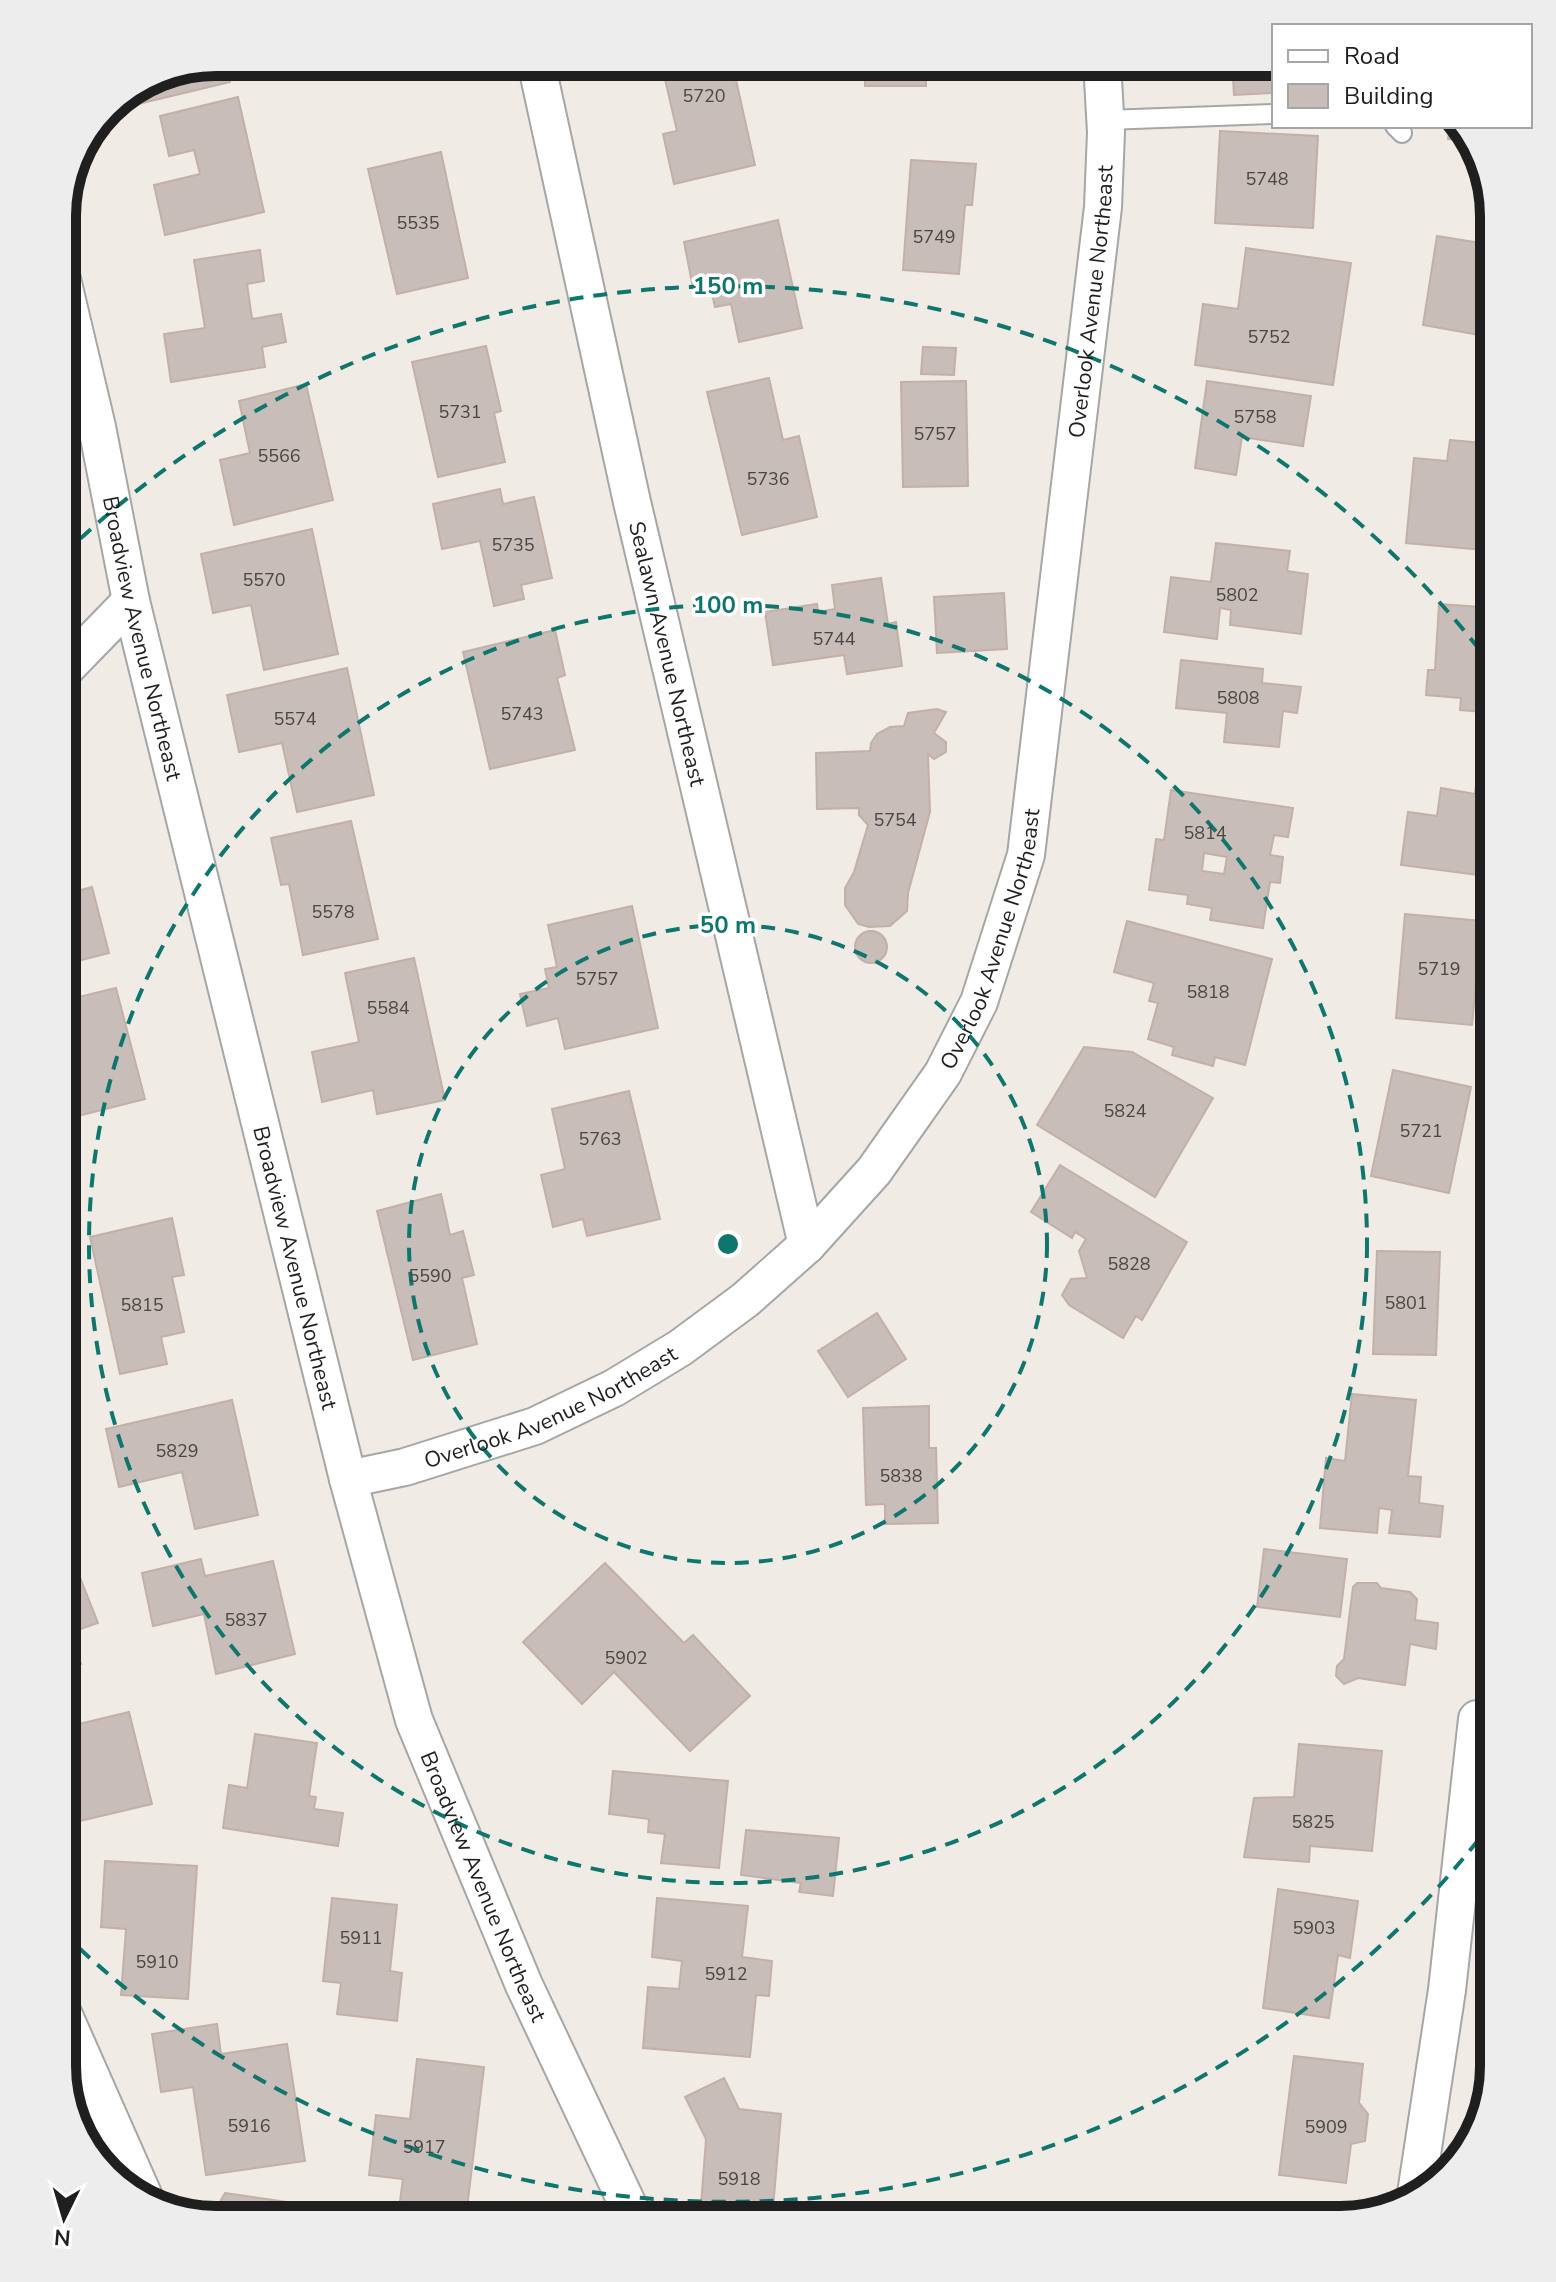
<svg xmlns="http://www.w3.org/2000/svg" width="1556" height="2282" font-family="'Nunito Sans',sans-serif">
<rect width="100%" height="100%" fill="#f0ebe5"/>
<g fill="#c8bdb8" stroke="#c3b0a7" stroke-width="2" fill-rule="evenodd">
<polygon points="216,62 225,62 230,82 134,105 131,92 158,74"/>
<polygon points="344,62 397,62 397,64 347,75"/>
<polygon points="661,62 732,62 755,165 674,184 663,134 677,131"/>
<rect x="865" y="62" width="61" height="24"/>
<polygon points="1232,62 1274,62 1274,93 1234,95"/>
<polygon points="238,97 264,212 165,235 154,185 200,174 194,150 169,156 160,116"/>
<polygon points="1450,126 1461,126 1475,143 1448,139"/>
<polygon points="1220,131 1318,136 1313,228 1215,223"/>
<polygon points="441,152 468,278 397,294 368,169"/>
<polygon points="911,160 976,164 972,205 965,205 959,274 903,270"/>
<polygon points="778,220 802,328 739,342 731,304 715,307 711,289 694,293 684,242"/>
<polygon points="1437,236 1494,245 1494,280 1485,336 1423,325"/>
<polygon points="1246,248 1351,263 1333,385 1195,365 1203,304 1238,309"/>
<polygon points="260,250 264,281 247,284 252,319 281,314 286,342 262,347 265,367 171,382 164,334 205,328 194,260"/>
<polygon points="486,346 501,411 494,413 505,462 438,477 412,362"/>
<polygon points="923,347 956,348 954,375 921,374"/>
<polygon points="769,378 783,440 799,436 817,517 742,535 707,392"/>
<polygon points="966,381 968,486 903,487 901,382"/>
<polygon points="1207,381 1311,396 1303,446 1242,437 1236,475 1195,468"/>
<polygon points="306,384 333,500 234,525 220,460 250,453 239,401"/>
<polygon points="1450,440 1494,444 1494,551 1406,543 1414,458 1447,461"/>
<polygon points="500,489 503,504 534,497 552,578 521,585 524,599 494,606 480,541 442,549 433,504"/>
<polygon points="312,529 338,654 264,670 251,605 213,613 201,554"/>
<polygon points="1216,543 1290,551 1287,571 1308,574 1301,634 1230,625 1231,610 1220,608 1217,639 1164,632 1171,577 1211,582"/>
<polygon points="881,578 888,624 896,622 902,666 847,674 844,655 773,665 765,612 817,604 818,612 835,609 832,585"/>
<polygon points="1004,593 1007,649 937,653 934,597"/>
<polygon points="1439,604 1480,607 1479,631 1494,632 1494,700 1485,700 1484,712 1460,710 1461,698 1426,695 1428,670 1435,670"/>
<polygon points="555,630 565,675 557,678 575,750 490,769 463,652"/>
<polygon points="1181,660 1263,669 1262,683 1301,687 1297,713 1283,711 1279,747 1224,742 1227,713 1176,708"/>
<polygon points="347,668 374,795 297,812 282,743 239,752 227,695"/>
<polygon points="937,709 946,712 934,733 946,742 946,752 934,759 928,754 930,812 908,893 907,911 890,926 869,927 858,924 845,905 845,888 854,872 868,825 859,815 859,808 817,809 816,753 870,751 871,743 877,734 890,727 904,726 908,713"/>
<polygon points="1477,775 1494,777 1494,877 1401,865 1408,812 1437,816 1441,788 1475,794"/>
<path d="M1171 790 1293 808 1288 837 1274 835 1270 855 1283 857 1280 883 1270 882 1263 928 1210 920 1212 908 1187 904 1188 895 1149 890 1156 839 1164 840ZM1204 853 1227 857 1224 874 1202 871Z"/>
<polygon points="351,821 378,939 303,955 289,884 281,885 271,838"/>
<polygon points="92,887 109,953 62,965 62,895"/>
<polygon points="632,906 658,1028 565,1049 558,1018 527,1026 520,994 549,988 545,969 557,967 548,925"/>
<polygon points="1405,914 1482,921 1472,1025 1396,1018"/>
<polygon points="1127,921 1272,959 1245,1065 1215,1057 1213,1066 1172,1055 1174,1047 1148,1039 1158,1003 1149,1001 1154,983 1114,972"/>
<circle cx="871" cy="947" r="16"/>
<polygon points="414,958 445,1100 377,1114 373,1090 322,1102 312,1052 359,1042 345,973"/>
<polygon points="116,988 145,1099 62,1120 62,1001"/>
<polygon points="1084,1047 1132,1052 1213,1098 1155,1197 1037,1125"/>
<polygon points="1393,1070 1471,1087 1449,1193 1371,1176"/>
<polygon points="629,1091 660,1219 587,1236 583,1219 553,1227 541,1175 565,1169 552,1109"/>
<polygon points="1060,1165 1187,1242 1142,1320 1136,1316 1123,1338 1069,1305 1062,1295 1071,1279 1087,1278 1079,1251 1086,1239 1075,1232 1072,1238 1031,1212"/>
<polygon points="441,1194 450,1235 463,1231 474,1275 462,1278 477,1344 413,1360 377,1211"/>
<polygon points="172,1218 184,1275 172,1277 184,1332 161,1337 167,1364 120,1374 90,1237"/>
<polygon points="1377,1251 1440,1252 1436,1355 1373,1354"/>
<polygon points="877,1313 906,1359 848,1397 818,1351"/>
<polygon points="1352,1394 1416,1400 1408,1476 1421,1477 1419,1503 1443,1506 1440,1537 1389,1533 1392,1510 1379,1508 1377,1533 1320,1528 1326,1458 1345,1461"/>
<polygon points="232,1400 258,1515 195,1529 182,1472 119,1487 106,1429"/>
<polygon points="929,1406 929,1448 936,1448 938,1523 885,1524 885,1504 866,1505 863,1408"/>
<polygon points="62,1532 98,1623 69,1633 81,1664 62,1671"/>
<polygon points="1264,1549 1347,1559 1340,1617 1257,1607"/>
<polygon points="201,1559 205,1576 273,1561 295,1654 216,1674 204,1614 153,1626 142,1573"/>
<polygon points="605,1563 684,1643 693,1635 750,1696 690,1751 614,1672 582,1704 523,1642"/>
<polygon points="1357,1583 1377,1583 1381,1588 1410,1592 1417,1599 1415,1620 1438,1623 1436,1649 1410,1644 1405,1685 1358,1678 1344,1684 1336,1676 1337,1666 1344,1659 1353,1587"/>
<polygon points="129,1712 152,1804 67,1824 62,1803 62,1728"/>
<polygon points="255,1734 317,1743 309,1796 316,1797 314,1809 343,1813 338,1846 223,1828 229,1785 247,1788"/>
<polygon points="1299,1744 1382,1751 1372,1851 1310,1846 1309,1862 1244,1857 1254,1798 1294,1797"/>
<polygon points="613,1771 728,1781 719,1868 661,1863 665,1834 648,1832 649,1819 609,1814"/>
<polygon points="746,1830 839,1838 833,1896 799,1892 801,1883 741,1875"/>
<polygon points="105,1861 197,1866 188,1999 121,1995 126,1929 101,1927"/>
<polygon points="1278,1889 1358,1901 1350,1958 1338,1955 1329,2018 1263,2008"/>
<polygon points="332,1898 397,1905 390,1971 402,1973 397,2021 337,2014 341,1983 323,1981"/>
<polygon points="657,1898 748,1906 742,1957 772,1961 769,1996 756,1995 750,2057 643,2048 648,1987 679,1989 682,1961 652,1957"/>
<polygon points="217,2024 221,2054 287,2044 305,2161 206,2175 193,2087 161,2092 152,2034"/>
<polygon points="1294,2056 1363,2064 1359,2103 1368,2114 1365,2141 1351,2144 1346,2183 1279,2175"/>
<polygon points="417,2059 484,2067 466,2217 399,2209 403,2179 369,2175 376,2115 410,2119"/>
<polygon points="724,2078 739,2109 781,2114 772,2220 700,2219 706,2139 685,2097"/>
<polygon points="225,2193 328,2208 333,2220 209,2220"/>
</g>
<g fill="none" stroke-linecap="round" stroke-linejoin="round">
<g stroke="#a6a6a6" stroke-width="22">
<g id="lane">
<polyline points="1106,120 1274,114"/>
<polyline points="1395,126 1402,133"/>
</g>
</g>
<g stroke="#a6a6a6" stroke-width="40">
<g id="street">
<path id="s1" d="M536 62 632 502 807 1245"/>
<path id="s2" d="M62 279 97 427 131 601 348 1479 414 1720 524 1985 635 2220"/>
<polyline points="62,672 131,601"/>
<path id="s3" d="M348 1479 405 1467 535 1426 614 1388 680 1348 745 1300 807 1245 874 1171 943 1073 979 1002 1026 855 1103 207 1106 132 1102 62"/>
<polyline points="62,2011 145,2199"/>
<polyline points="1415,2200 1447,1990 1477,1719"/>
</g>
</g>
<use href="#lane" stroke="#fff" stroke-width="18"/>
<use href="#street" stroke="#fff" stroke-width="36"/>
</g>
<g fill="none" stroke="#0f766e" stroke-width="4" stroke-dasharray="14 10">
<circle cx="728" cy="1244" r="319"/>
<circle cx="728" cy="1244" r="639"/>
<path d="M1493 1821A958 958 0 0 1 63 1933M63 555A958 958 0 0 1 1493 667"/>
</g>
<g text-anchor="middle" stroke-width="7" stroke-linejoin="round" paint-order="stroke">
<g font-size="18" fill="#494645">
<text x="704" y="102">5720</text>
<text x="1267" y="185">5748</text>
<text x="418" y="229">5535</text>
<text x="934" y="243">5749</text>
<text x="1269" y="343">5752</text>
<text x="460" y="418">5731</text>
<text x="1255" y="423">5758</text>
<text x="935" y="440">5757</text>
<text x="279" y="462">5566</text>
<text x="768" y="485">5736</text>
<text x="513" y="551">5735</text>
<text x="264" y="586">5570</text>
<text x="1237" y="601">5802</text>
<text x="834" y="645">5744</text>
<text x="1238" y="704">5808</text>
<text x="522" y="720">5743</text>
<text x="295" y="725">5574</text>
<text x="895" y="826">5754</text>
<text x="1205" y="839">5814</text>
<text x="333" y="918">5578</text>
<text x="1439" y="975">5719</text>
<text x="597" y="985">5757</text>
<text x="1208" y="998">5818</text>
<text x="388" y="1014">5584</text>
<text x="1125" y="1117">5824</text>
<text x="1421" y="1137">5721</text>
<text x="600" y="1145">5763</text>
<text x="1129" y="1270">5828</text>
<text x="430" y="1282">5590</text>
<text x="1406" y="1309">5801</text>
<text x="142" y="1311">5815</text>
<text x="177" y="1457">5829</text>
<text x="901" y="1482">5838</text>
<text x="246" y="1626">5837</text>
<text x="626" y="1664">5902</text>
<text x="1313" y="1828">5825</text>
<text x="1314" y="1934">5903</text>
<text x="361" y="1944">5911</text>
<text x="157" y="1968">5910</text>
<text x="726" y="1980">5912</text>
<text x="249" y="2132">5916</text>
<text x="1326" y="2133">5909</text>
<text x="424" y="2153">5917</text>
<text x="739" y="2185">5918</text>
</g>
<g font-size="22" fill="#1f1f1f" stroke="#fff">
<text dy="8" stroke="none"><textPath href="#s3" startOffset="1534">Overlook Avenue Northeast</textPath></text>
<text dy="8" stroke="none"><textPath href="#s2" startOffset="368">Broadview Avenue Northeast</textPath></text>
<text dy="8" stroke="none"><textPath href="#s1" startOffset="606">Sealawn Avenue Northeast</textPath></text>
<text dy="8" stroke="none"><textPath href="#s3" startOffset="886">Overlook Avenue Northeast</textPath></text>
<text dy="8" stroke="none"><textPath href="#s2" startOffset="1016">Broadview Avenue Northeast</textPath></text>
<text dy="8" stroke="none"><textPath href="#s3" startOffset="216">Overlook Avenue Northeast</textPath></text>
<text dy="8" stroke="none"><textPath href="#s2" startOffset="1664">Broadview Avenue Northeast</textPath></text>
</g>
</g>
<path d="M0 0H1556V2282H0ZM216 76H1340A140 140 0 0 1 1480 216V2066A140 140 0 0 1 1340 2206H216A140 140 0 0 1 76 2066V216A140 140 0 0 1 216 76Z" fill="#ededed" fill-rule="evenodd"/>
<path fill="none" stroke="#1f1f1f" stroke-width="10" d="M216 76H1340A140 140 0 0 1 1480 216V2066A140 140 0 0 1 1340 2206H216A140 140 0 0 1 76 2066V216A140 140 0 0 1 216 76Z"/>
<circle cx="728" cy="1244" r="12" fill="#0f766e" stroke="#fff" stroke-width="4"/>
<g font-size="24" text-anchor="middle" font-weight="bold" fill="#0f766e" stroke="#fff" stroke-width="7" stroke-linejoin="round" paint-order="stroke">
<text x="728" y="294">150 m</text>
<text x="728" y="613">100 m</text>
<text x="728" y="933">50 m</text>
</g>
<rect x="1272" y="24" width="260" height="104" fill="#ffffff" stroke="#a5a5a5" stroke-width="2"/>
<rect x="1288" y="50" width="40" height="12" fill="#ffffff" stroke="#a5a5a5" stroke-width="2"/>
<text x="1344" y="64" font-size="24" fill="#1f1f1f">Road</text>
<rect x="1288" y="84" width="40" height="24" fill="#c8bdb8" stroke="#a5a5a5" stroke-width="2"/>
<text x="1344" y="104" font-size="24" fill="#1f1f1f">Building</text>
<g transform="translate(64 2218) rotate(185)" stroke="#ffffff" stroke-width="6" paint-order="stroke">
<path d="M0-6L14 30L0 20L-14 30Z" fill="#1f1f1f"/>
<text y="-12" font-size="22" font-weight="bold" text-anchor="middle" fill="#1f1f1f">N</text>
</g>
</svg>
